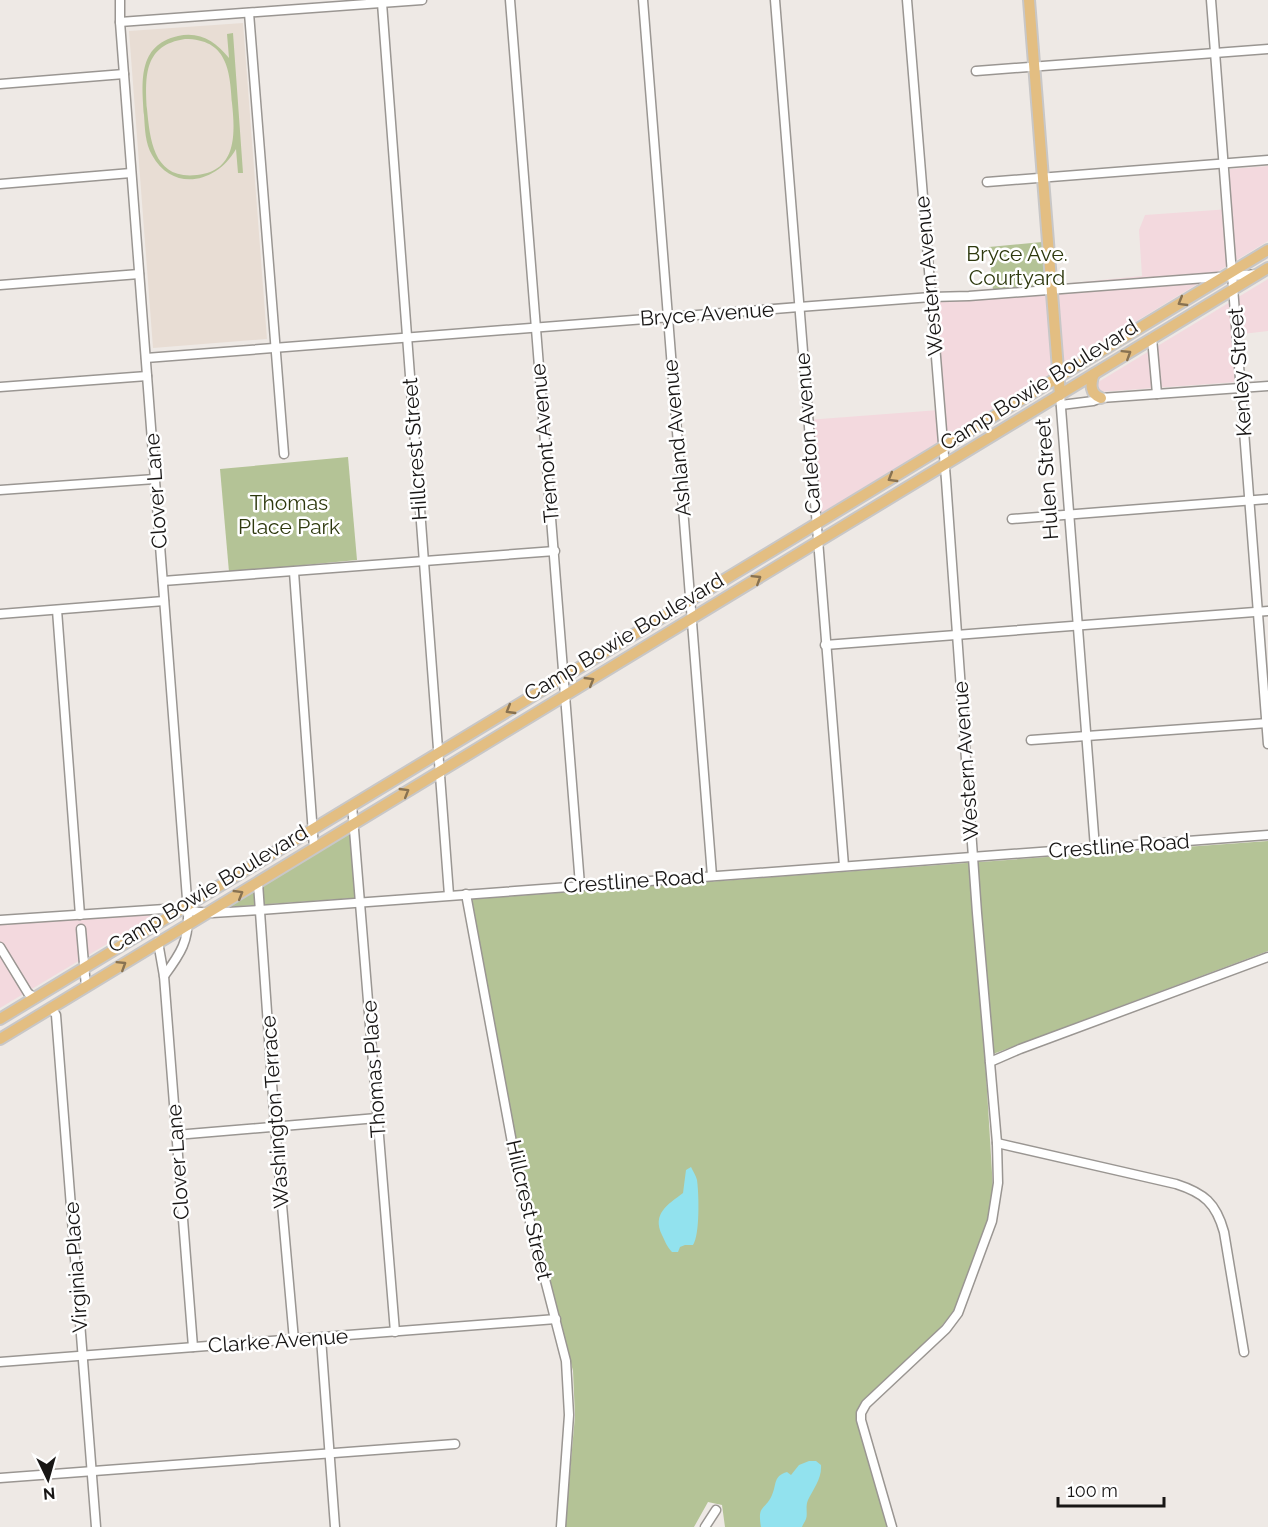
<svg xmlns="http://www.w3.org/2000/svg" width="1268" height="1527" font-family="Raleway,sans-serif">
<rect width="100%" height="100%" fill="#eee9e5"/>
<g fill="#f3d9de">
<polygon points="1268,166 1268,241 815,517 807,420 939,410 931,297 1142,276 1139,230 1145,215 1230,209 1230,169"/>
<polygon points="1268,279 1268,331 1234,335 1237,382 1099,392 1095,384"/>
<polygon points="148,915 152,917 0,1008 0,925"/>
</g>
<polygon fill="#e8ddd4" points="243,23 267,339 153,348 129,31"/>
<g fill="#b4c396" fill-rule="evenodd">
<path d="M233 33 243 173H238L236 149C217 183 173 193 152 155 145 143 145 129 144 115 142 83 137 45 178 36 200 31 216 42 229 58L227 34ZM185 39C227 39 230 70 232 103 235 132 238 171 197 175 154 180 150 141 147 109 145 76 144 45 185 39Z"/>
<polygon points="1042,242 1045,285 993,290 989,247"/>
<polygon points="348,457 357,560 229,572 220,469"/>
<polygon points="351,832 356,898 226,907"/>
<polygon points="1268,841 1268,951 985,1057 993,1189 988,1219 956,1308 940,1328 864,1402 858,1412 888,1527 725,1527 722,1505 708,1502 694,1527 565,1527 575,1416 573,1371 523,1172 505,1090 472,899"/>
</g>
<g fill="#92e2ee">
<path d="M691 1167C693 1171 696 1176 697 1180 699 1194 700 1235 693 1245H685L680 1247 678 1252H672C667 1247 665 1241 662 1235 652 1214 667 1205 683 1193L686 1170Z"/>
<path d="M809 1461H816L821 1465C822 1479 813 1489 808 1500 805 1507 808 1513 806 1519 805 1522 803 1524 802 1527H761C757 1504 765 1511 772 1495 777 1484 773 1476 787 1472L791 1475 799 1465Z"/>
</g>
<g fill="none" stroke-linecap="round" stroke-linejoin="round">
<g stroke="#9a9692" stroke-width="11">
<g id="minor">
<path d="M120 0V22L188 912C189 941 181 953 164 976"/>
<polyline points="510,0 580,885"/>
<polyline points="643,0 712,876"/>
<polyline points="775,0 844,866"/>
<polyline points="1211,0 1268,744"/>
<polyline points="382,3 449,895"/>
<polyline points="249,13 284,454"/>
<polyline points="120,22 422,0"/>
<polyline points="976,71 1268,49"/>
<polyline points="0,84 124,74"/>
<polyline points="987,182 1268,160"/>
<polyline points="0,184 131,173"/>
<polyline points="0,285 139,274"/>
<polyline points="1152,338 1157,394"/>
<polyline points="146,358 799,307 931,297 969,296 1258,274"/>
<polyline points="0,387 147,376"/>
<polyline points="1060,395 1095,848"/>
<polyline points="1061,405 1093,401 1101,398 1268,386"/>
<polyline points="0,490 155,479"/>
<polyline points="1012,519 1268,499"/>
<polyline points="294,572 314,848"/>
<polyline points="163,581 555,551"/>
<polyline points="57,610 80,915"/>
<polyline points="0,614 164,601"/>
<polyline points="825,645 1268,611"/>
<polyline points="1031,740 1268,723"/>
<polyline points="352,805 395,1332"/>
<polyline points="258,883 275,1126 294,1340"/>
<polyline points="466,894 518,1175 566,1361 569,1415 561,1527"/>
<polyline points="0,920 165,909 212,913 260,910 1268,835"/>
<polyline points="81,929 86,987"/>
<polyline points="158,942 164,976 193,1347"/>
<polyline points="0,947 28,993 35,998"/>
<polyline points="51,1008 56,1015 96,1527"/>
<polyline points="990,1062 1020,1049 1268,957"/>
<polyline points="176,1135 377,1118"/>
<path d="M997 1143 1176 1184C1204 1193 1216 1203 1224 1232L1244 1352"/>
<polyline points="321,1338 335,1527"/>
<polyline points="0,1362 556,1319"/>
<polyline points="0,1478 455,1444"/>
<polyline points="705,1527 716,1510"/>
<polyline points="892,1527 861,1420 861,1413 866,1404 946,1329 958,1313 992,1221 998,1183 997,1143 977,913 946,480 907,0"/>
</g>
</g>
<g stroke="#c8c7c7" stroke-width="14">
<g id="major">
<polyline points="1029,0 1060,395"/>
<path d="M1094 374C1090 384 1090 394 1101 398"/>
<polyline points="0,1019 1268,250"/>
<polyline points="0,1039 1268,268"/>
</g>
</g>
<use href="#minor" stroke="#fff" stroke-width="8"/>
<use href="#major" stroke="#e3be82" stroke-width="10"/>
</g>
<defs><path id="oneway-chevron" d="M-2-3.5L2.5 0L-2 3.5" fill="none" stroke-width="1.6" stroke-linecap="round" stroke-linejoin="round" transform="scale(1.5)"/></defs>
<g stroke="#887251">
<use href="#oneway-chevron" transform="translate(1182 302) rotate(149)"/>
<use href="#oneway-chevron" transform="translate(1127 354) rotate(-32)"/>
<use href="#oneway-chevron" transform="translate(892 478) rotate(149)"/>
<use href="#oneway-chevron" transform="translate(757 579) rotate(-32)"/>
<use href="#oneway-chevron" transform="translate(590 681) rotate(-31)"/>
<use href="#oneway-chevron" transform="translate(510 710) rotate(149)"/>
<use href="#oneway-chevron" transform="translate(405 792) rotate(-31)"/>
<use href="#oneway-chevron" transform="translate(239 894) rotate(-31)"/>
<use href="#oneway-chevron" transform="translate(122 965) rotate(-32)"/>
</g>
<g text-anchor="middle" stroke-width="5" stroke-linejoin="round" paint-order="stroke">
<g font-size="21" fill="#2e390e" stroke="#fff">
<text x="1017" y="261">Bryce Ave.<tspan x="1017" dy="24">Courtyard</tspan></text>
<text x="289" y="510">Thomas<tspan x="289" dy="24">Place Park</tspan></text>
</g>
<g font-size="21" fill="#181615" stroke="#fff">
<text transform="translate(929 276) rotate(-95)" y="7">Western Avenue</text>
<text transform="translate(707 314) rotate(-4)" y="7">Bryce Avenue</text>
<text transform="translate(1240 372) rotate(-94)" y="7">Kenley Street</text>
<text transform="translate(1039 385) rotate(-32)" y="7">Camp Bowie Boulevard</text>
<text transform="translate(808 433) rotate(-94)" y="7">Carleton Avenue</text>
<text transform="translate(677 438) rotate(-95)" y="7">Ashland Avenue</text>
<text transform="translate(545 443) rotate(-95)" y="7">Tremont Avenue</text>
<text transform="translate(415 449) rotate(-94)" y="7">Hillcrest Street</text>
<text transform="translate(1047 479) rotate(-94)" y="7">Hulen Street</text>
<text transform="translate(156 491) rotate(-94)" y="7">Clover Lane</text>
<text transform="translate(624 637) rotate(-31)" y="7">Camp Bowie Boulevard</text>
<text transform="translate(966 761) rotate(-94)" y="7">Western Avenue</text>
<text transform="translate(1119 846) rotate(-4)" y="7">Crestline Road</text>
<text transform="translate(634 881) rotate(-4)" y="7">Crestline Road</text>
<text transform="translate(208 889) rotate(-31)" y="7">Camp Bowie Boulevard</text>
<text transform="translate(374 1069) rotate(-94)" y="7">Thomas Place</text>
<text transform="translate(275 1112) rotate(-94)" y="7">Washington Terrace</text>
<text transform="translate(178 1162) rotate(-94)" y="7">Clover Lane</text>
<text transform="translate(529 1210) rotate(77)" y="7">Hillcrest Street</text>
<text transform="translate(76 1267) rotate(-94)" y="7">Virginia Place</text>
<text transform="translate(278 1341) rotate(-4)" y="7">Clarke Avenue</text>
</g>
</g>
<g transform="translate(48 1479) rotate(175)" stroke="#ffffff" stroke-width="4.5" paint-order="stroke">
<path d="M0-4.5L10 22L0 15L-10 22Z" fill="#181615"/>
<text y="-9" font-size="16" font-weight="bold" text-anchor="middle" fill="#181615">N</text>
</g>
<path d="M1058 1497v9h106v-9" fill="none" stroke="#181615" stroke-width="3"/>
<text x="1067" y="1497" font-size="18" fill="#181615" stroke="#ffffff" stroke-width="4.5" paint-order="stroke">100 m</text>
</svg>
